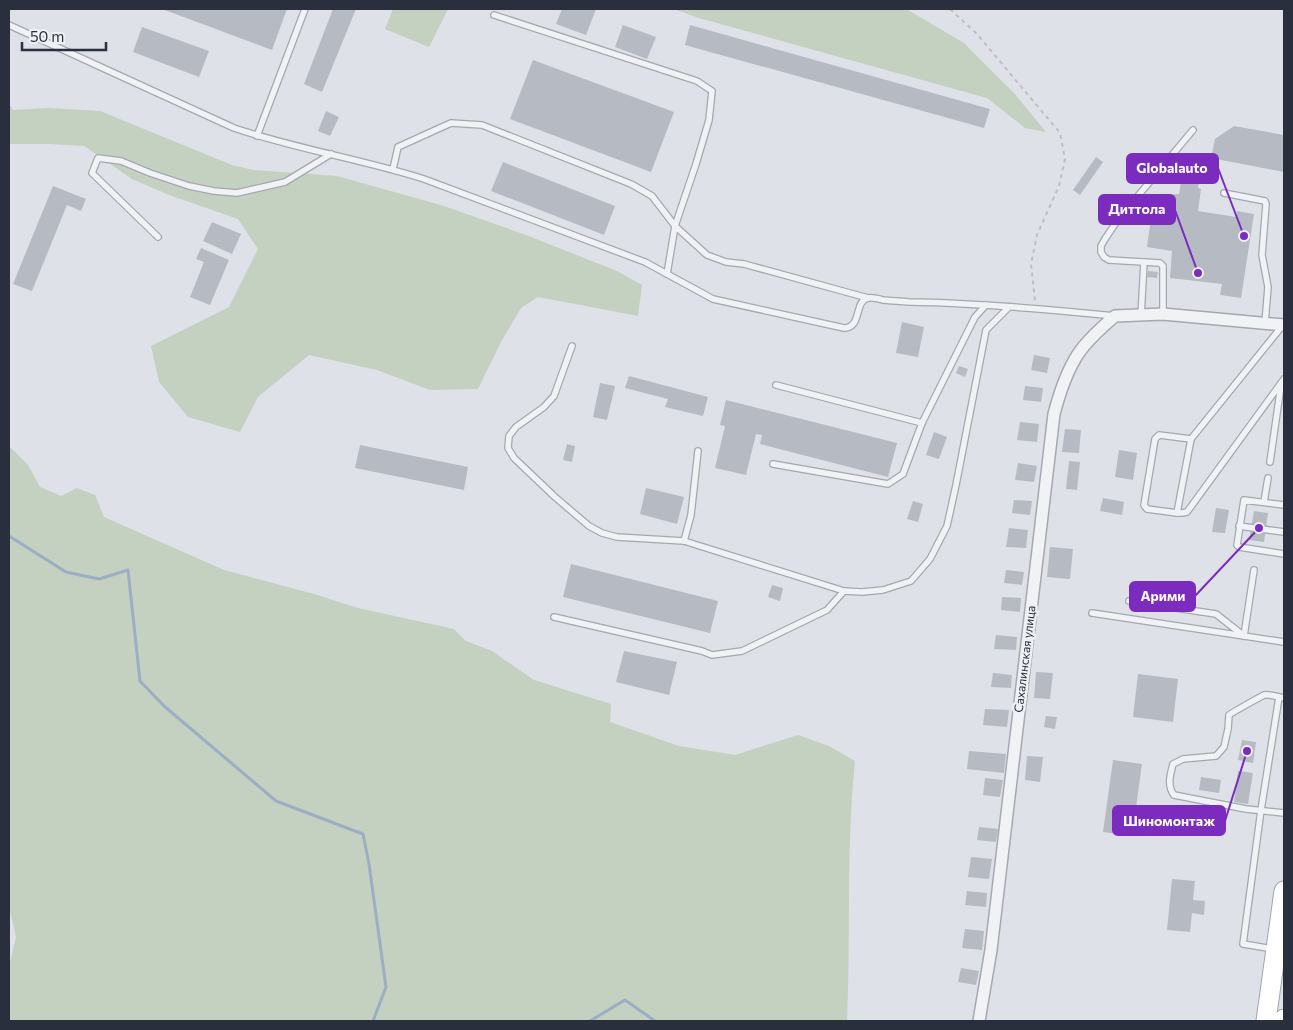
<svg xmlns="http://www.w3.org/2000/svg" width="1293" height="1030" font-family="Commissioner,sans-serif">
<rect width="100%" height="100%" fill="#dee1e7"/>
<g fill="#c4d0c0">
<polygon points="393,9 448,9 429,47 385,29"/>
<polygon points="674,9 903,9 908,10 964,43 1014,93 1046,132 1025,128 987,98 699,18"/>
<polygon points="9,104 13,110 49,108 100,111 232,165 253,170 337,176 444,206 526,235 617,271 642,285 638,316 538,297 521,308 501,342 478,389 430,390 377,370 309,355 258,397 240,432 188,417 159,382 151,346 229,307 258,249 238,219 169,195 132,179 84,146 50,144 9,144"/>
<path d="M9 446 28 465 40 487 61 496 77 488 95 495 104 517 224 570 314 594 358 608 454 629 466 641 492 651 534 680 611 704 610 722 679 746 735 755 798 735 829 746 855 761C846 847 851 935 847 1021H9V967L16 937 9 906Z"/>
</g>
<g fill="none" stroke-linecap="round" stroke-linejoin="round">
<g stroke="#9caec4" stroke-width="3">
<polyline points="9,536 66,572 99,579 128,570 140,681 164,706 276,801 363,834 369,864 386,987 373,1021"/>
<polyline points="590,1021 625,1000 655,1021"/>
</g>
</g>
<g fill="#b6bbc3">
<polygon points="162,9 287,9 272,50"/>
<polygon points="333,9 356,9 322,92 304,84"/>
<polygon points="562,9 596,9 586,35 556,24"/>
<polygon points="623,25 656,37 647,59 615,47"/>
<polygon points="690,25 990,109 984,128 685,45"/>
<polygon points="142,27 209,51 199,77 133,52"/>
<polygon points="533,60 674,112 651,172 510,119"/>
<polygon points="326,111 339,117 330,136 318,131"/>
<polygon points="1234,126 1284,135 1284,172 1211,158 1215,139"/>
<polygon points="1096,157 1103,162 1080,195 1073,190"/>
<polygon points="503,162 615,206 604,235 491,191"/>
<polygon points="1183,170 1200,173 1198,188 1201,189 1198,211 1236,217 1237,211 1254,214 1241,298 1220,295 1222,284 1170,278 1172,251 1147,247 1151,218 1143,217 1145,204 1160,195 1179,194"/>
<polygon points="53,186 86,199 81,211 67,205 32,291 13,284"/>
<polygon points="212,222 241,234 232,254 203,241"/>
<polygon points="201,248 229,260 210,305 190,297 204,262 196,259"/>
<polygon points="1148,271 1158,272 1157,278 1147,277"/>
<polygon points="902,322 924,327 918,357 896,353"/>
<polygon points="1034,355 1050,358 1047,373 1031,370"/>
<polygon points="959,366 968,369 965,377 956,373"/>
<polygon points="629,376 708,397 703,416 665,407 668,399 625,388"/>
<polygon points="600,383 615,386 607,420 593,417"/>
<polygon points="1025,386 1043,388 1041,402 1023,400"/>
<polygon points="726,400 897,443 888,477 760,444 762,435 756,434 746,475 715,468 725,426 720,425"/>
<polygon points="1020,422 1039,424 1037,442 1017,440"/>
<polygon points="1065,429 1081,430 1079,453 1062,452"/>
<polygon points="934,432 947,437 939,459 926,455"/>
<polygon points="567,444 575,446 572,462 563,460"/>
<polygon points="360,445 468,467 464,490 355,468"/>
<polygon points="1119,450 1137,453 1133,480 1115,477"/>
<polygon points="1069,461 1080,462 1077,490 1066,489"/>
<polygon points="1018,463 1037,466 1034,482 1015,480"/>
<polygon points="646,488 684,497 677,524 640,514"/>
<polygon points="1103,498 1124,502 1122,515 1100,511"/>
<polygon points="1014,500 1032,501 1030,515 1012,513"/>
<polygon points="913,501 923,504 918,522 907,519"/>
<polygon points="1216,508 1229,510 1225,533 1212,532"/>
<polygon points="1254,511 1268,513 1264,542 1249,540"/>
<polygon points="1009,528 1028,530 1026,548 1006,547"/>
<polygon points="1050,547 1073,549 1070,579 1047,577"/>
<polygon points="571,564 718,601 710,633 563,597"/>
<polygon points="1006,570 1024,572 1022,585 1004,583"/>
<polygon points="772,585 783,588 780,601 768,597"/>
<polygon points="1002,597 1021,598 1020,612 1001,610"/>
<polygon points="996,635 1017,637 1016,650 994,649"/>
<polygon points="624,651 677,662 669,695 616,682"/>
<polygon points="1036,672 1053,673 1050,699 1034,698"/>
<polygon points="993,673 1012,675 1011,688 991,687"/>
<polygon points="1138,674 1178,679 1173,722 1133,717"/>
<polygon points="985,709 1009,710 1007,727 983,725"/>
<polygon points="1046,716 1057,717 1055,729 1044,727"/>
<polygon points="1242,740 1256,742 1253,763 1238,760"/>
<polygon points="969,751 1006,754 1004,773 967,769"/>
<polygon points="1027,756 1043,757 1040,782 1025,780"/>
<polygon points="1113,760 1142,764 1132,836 1103,832"/>
<polygon points="1238,771 1253,773 1248,804 1234,802"/>
<polygon points="1201,777 1221,780 1219,793 1199,790"/>
<polygon points="985,778 1003,780 1000,797 983,795"/>
<polygon points="979,827 998,829 996,842 977,840"/>
<polygon points="971,857 992,859 989,879 968,877"/>
<polygon points="1172,879 1195,881 1193,900 1205,901 1204,915 1192,913 1190,932 1167,930"/>
<polygon points="967,891 987,893 986,907 965,905"/>
<polygon points="965,929 984,931 982,950 962,948"/>
<polygon points="961,968 979,971 976,985 958,982"/>
</g>
<g fill="none" stroke-linecap="round" stroke-linejoin="round">
<g stroke="#a4a8b0" stroke-width="8">
<g id="service">
<polyline points="494,15 697,81 712,91 709,120 696,164 675,226 667,274"/>
<path d="M9 25 234 128C296 149 361 159 424 179L645 262 713 299 844 328C862 328 854 301 868 298 872 297 879 299 883 300 892 301 900 301 909 302 978 303 1047 309 1115 316"/>
<polyline points="257,136 305,9"/>
<polyline points="393,169 398,147 451,123 482,125 631,184 652,196 675,226 707,255 726,262 744,264 868,298"/>
<polyline points="1224,193 1265,201 1266,204 1262,255 1268,287 1265,323"/>
<polyline points="158,237 92,173 98,158 121,161 150,173 189,186 214,191 237,193 285,182 331,154"/>
<polyline points="1163,314 1163,266 1160,263 1109,260 1104,257 1101,252 1101,246 1105,239 1117,221 1193,130"/>
<polyline points="1141,316 1144,262"/>
<polyline points="1283,325 1191,439 1177,513 1182,513 1187,512 1284,379"/>
<polyline points="572,346 554,396 544,407 516,427 509,436 508,448 514,458 555,497 589,526 602,533 617,537 684,541 844,591"/>
<polyline points="776,385 922,423"/>
<polyline points="1270,462 1281,385"/>
<polyline points="773,464 888,484 903,474 922,423 975,317 986,305"/>
<polyline points="1264,502 1268,478"/>
<polyline points="1284,505 1244,500 1237,545 1239,547 1284,554"/>
<polyline points="1177,513 1147,509 1144,505 1155,439 1159,435 1191,439"/>
<polyline points="1239,526 1284,532"/>
<polyline points="684,541 691,515 698,451"/>
<polyline points="1129,601 1216,614 1244,636 1254,570"/>
<polyline points="1092,613 1284,642"/>
<polyline points="554,617 702,651 712,655 742,651 827,610 844,591 862,592 883,590 911,581 930,559 947,526 956,485 986,330 1009,307"/>
<path d="M1284 698C1278 697 1270 694 1264 695 1262 696 1231 713 1229 715L1228 729 1224 747 1216 756 1183 759 1173 764C1170 775 1167 786 1174 795L1246 809 1284 813"/>
<polyline points="1274,949 1243,944 1261,810 1279,697"/>
</g>
</g>
<g stroke="#a4a8b0" stroke-width="14">
<path id="minor" d="M979 1021 991 950 1054 414C1059 395 1065 376 1075 359 1083 344 1102 327 1115 316L1163 314 1284 325"/>
</g>
<g stroke="#9fa6b1" stroke-width="21">
<g id="primary">
<polyline points="1266,1021 1284,891"/>
<polyline points="1284,1021 1284,1019"/>
</g>
</g>
<polyline stroke="#bdbfc5" stroke-width="2" stroke-dasharray="4 4" stroke-linecap="butt" points="950,9 977,34 1060,133 1065,159 1059,186 1037,235 1031,264 1035,301"/>
<use href="#service" stroke="#f1f2f5" stroke-width="5.5"/>
<use href="#minor" stroke="#f1f2f5" stroke-width="11"/>
<use href="#primary" stroke="#fff" stroke-width="19"/>
</g>
<g text-anchor="middle" stroke-width="5" stroke-linejoin="round" paint-order="stroke">
<g font-size="12" fill="#292f3c" stroke="#eef0f4">
<text transform="translate(1025 659) rotate(-83)" y="4">Сахалинская улица</text>
</g>
</g>
<path fill="none" stroke="#7b2cbf" stroke-width="2" d="M1244 236L1218 168M1198 273L1175 210M1259 528L1195 596M1247 751L1225 821"/>
<g fill="#7b2cbf" stroke="#eef0f4" stroke-width="2">
<circle cx="1244" cy="236" r="5"/>
<circle cx="1198" cy="273" r="5"/>
<circle cx="1259" cy="528" r="5"/>
<circle cx="1247" cy="751" r="5"/>
</g>
<g fill="#7b2cbf" stroke="#7b2cbf" stroke-width="2">
<rect x="1127" y="154" width="91" height="29" rx="5"/>
<rect x="1099" y="195" width="76" height="29" rx="5"/>
<rect x="1130" y="582" width="65" height="29" rx="5"/>
<rect x="1113" y="806" width="112" height="29" rx="5"/>
</g>
<g font-size="14" text-anchor="middle" font-weight="bold" fill="#fff">
<text x="1172" y="173">Globalauto</text>
<text x="1137" y="214">Диттола</text>
<text x="1163" y="601">Арими</text>
<text x="1169" y="826">Шиномонтаж</text>
</g>
<rect width="1293" height="1030" fill="none" stroke="#292f3c" stroke-width="20"/>
<path d="M22 42v8h84v-8" fill="none" stroke="#292f3c" stroke-width="2.5"/>
<text x="30" y="42" font-size="15" fill="#292f3c" stroke="#eef0f4" stroke-width="4" paint-order="stroke">50 m</text>
</svg>
